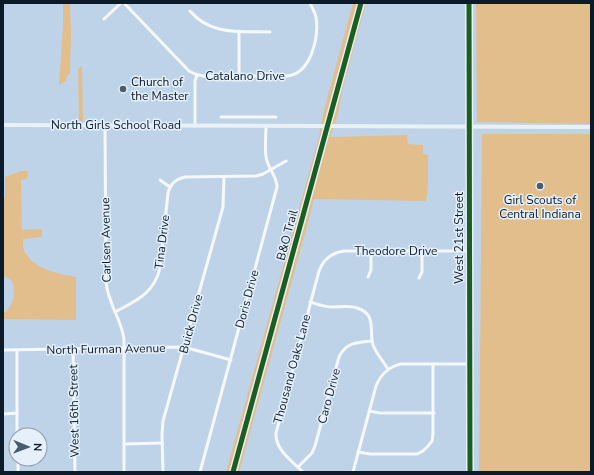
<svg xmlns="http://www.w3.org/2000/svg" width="594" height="475" font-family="'Nunito Sans',sans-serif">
<rect width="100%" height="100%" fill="#bed3e8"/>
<g fill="#e2be8c">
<polygon points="63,3 70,3 71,34 70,73 67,76 66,81 59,85 63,26"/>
<polygon points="353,3 366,3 342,91 338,114 330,137 407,135 408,144 423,145 423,154 428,155 428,188 426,201 314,199 306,230 239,472 226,472 319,137 323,114"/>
<polygon points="476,3 591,3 591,124 477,122"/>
<polygon points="82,66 83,121 79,121 78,69"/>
<polygon points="482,134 591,134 591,472 479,472"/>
<path d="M21 171H28L27 179 21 180 22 230 42 229V237L23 239C23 244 23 250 26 254 36 270 60 274 76 277V320L3 319V313L7 311C9 307 12 304 13 299 16 290 14 278 3 276V199L5 197V177Z"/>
</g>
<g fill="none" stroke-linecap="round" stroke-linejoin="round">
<g stroke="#f5f8fc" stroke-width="3">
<path d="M124 3 189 71 195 74 203 76H286C311 75 319 37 316 17 315 12 312 8 310 3"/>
<path d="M190 11C211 36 241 31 270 32"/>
<polyline points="104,19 121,3"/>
<polyline points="239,76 239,31"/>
<polyline points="221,117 276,117"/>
<path d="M105 125 106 282C108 304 121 318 124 339V472"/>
<polyline points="195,126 195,81 197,75"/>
<polyline points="160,180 170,187"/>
<polyline points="368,277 371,270 371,251"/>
<polyline points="419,278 422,272 422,252"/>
<path d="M310 302C317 304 325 307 332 307 340 307 349 305 357 308 377 314 369 331 373 345 376 353 383 361 388 369"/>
<path d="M115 312C135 301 154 294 160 268L168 193C170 184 176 179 185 177L256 176 263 174 286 161"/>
<polyline points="73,349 75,472"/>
<polyline points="3,350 184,347 231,360"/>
<polyline points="17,350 17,435"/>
<polyline points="369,411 380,413 434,413"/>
<polyline points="3,414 17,413"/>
<polyline points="124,444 162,443"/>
<polyline points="358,452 370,454 417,454 423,451 428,446 432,441 433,434 433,364"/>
<polyline points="18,459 18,472"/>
<path d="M298 467 312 453 315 446 339 357C346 342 358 342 372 341"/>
<polyline points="163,472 162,434 163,421 223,207 224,177"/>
<path d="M200 472 277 187C277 177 270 171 267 161 264 153 266 136 266 126"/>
<path d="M303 472C292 461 275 450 276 433L319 271C323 260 331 253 344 251H469"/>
<path d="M353 472 376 386C381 374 388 367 401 364H469"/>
</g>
<polyline stroke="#f5f8fc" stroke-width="3.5" points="469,3 470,472"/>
<polyline stroke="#e9f1f4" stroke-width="4" points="3,125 591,127"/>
<g stroke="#e5f0fc" stroke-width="8">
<g id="cycleway">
<polyline points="469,3 470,472"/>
<polyline points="233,472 361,3"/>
</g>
</g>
<use href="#cycleway" stroke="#1b5e20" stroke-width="5"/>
</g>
<g fill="#4a5b6c" stroke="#e5f0fc" stroke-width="1.5">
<circle cx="123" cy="89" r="4"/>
<circle cx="540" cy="186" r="4"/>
</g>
<g text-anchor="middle" stroke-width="3" stroke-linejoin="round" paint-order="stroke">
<g font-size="12" fill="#0c1b29" stroke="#e5f0fc">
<text x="245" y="80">Catalano Drive</text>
<text x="116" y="129">North Girls School Road</text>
<text transform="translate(287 235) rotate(-75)" y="4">B&amp;O Trail</text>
<text transform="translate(459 238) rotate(-90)" y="4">West 21st Street</text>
<text transform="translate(106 240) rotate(-91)" y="4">Carlsen Avenue</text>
<text transform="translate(162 242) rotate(-83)" y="4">Tina Drive</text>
<text x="396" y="255">Theodore Drive</text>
<text transform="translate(247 299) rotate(-75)" y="4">Doris Drive</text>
<text transform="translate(191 324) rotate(-75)" y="4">Buick Drive</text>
<text transform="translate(106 349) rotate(-1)" y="4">North Furman Avenue</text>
<text transform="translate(292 369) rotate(-75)" y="4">Thousand Oaks Lane</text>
<text transform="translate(329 396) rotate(-75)" y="4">Caro Drive</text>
<text transform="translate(74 411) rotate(-91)" y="4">West 16th Street</text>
</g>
<g font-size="12" fill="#0c1b29" stroke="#e5f0fc" text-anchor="start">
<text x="131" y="86">Church of<tspan x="131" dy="14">the Master</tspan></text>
<text x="540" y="204" text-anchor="middle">Girl Scouts of<tspan x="540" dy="14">Central Indiana</tspan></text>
</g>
</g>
<rect width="594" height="475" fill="none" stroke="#0c1b29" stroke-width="8"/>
<g transform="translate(28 447) rotate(91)"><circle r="19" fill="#e5f0fc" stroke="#8e9ba8"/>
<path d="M0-3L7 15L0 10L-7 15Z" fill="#4a5b6c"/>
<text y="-6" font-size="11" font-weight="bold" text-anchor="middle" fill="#0c1b29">N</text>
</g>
</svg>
